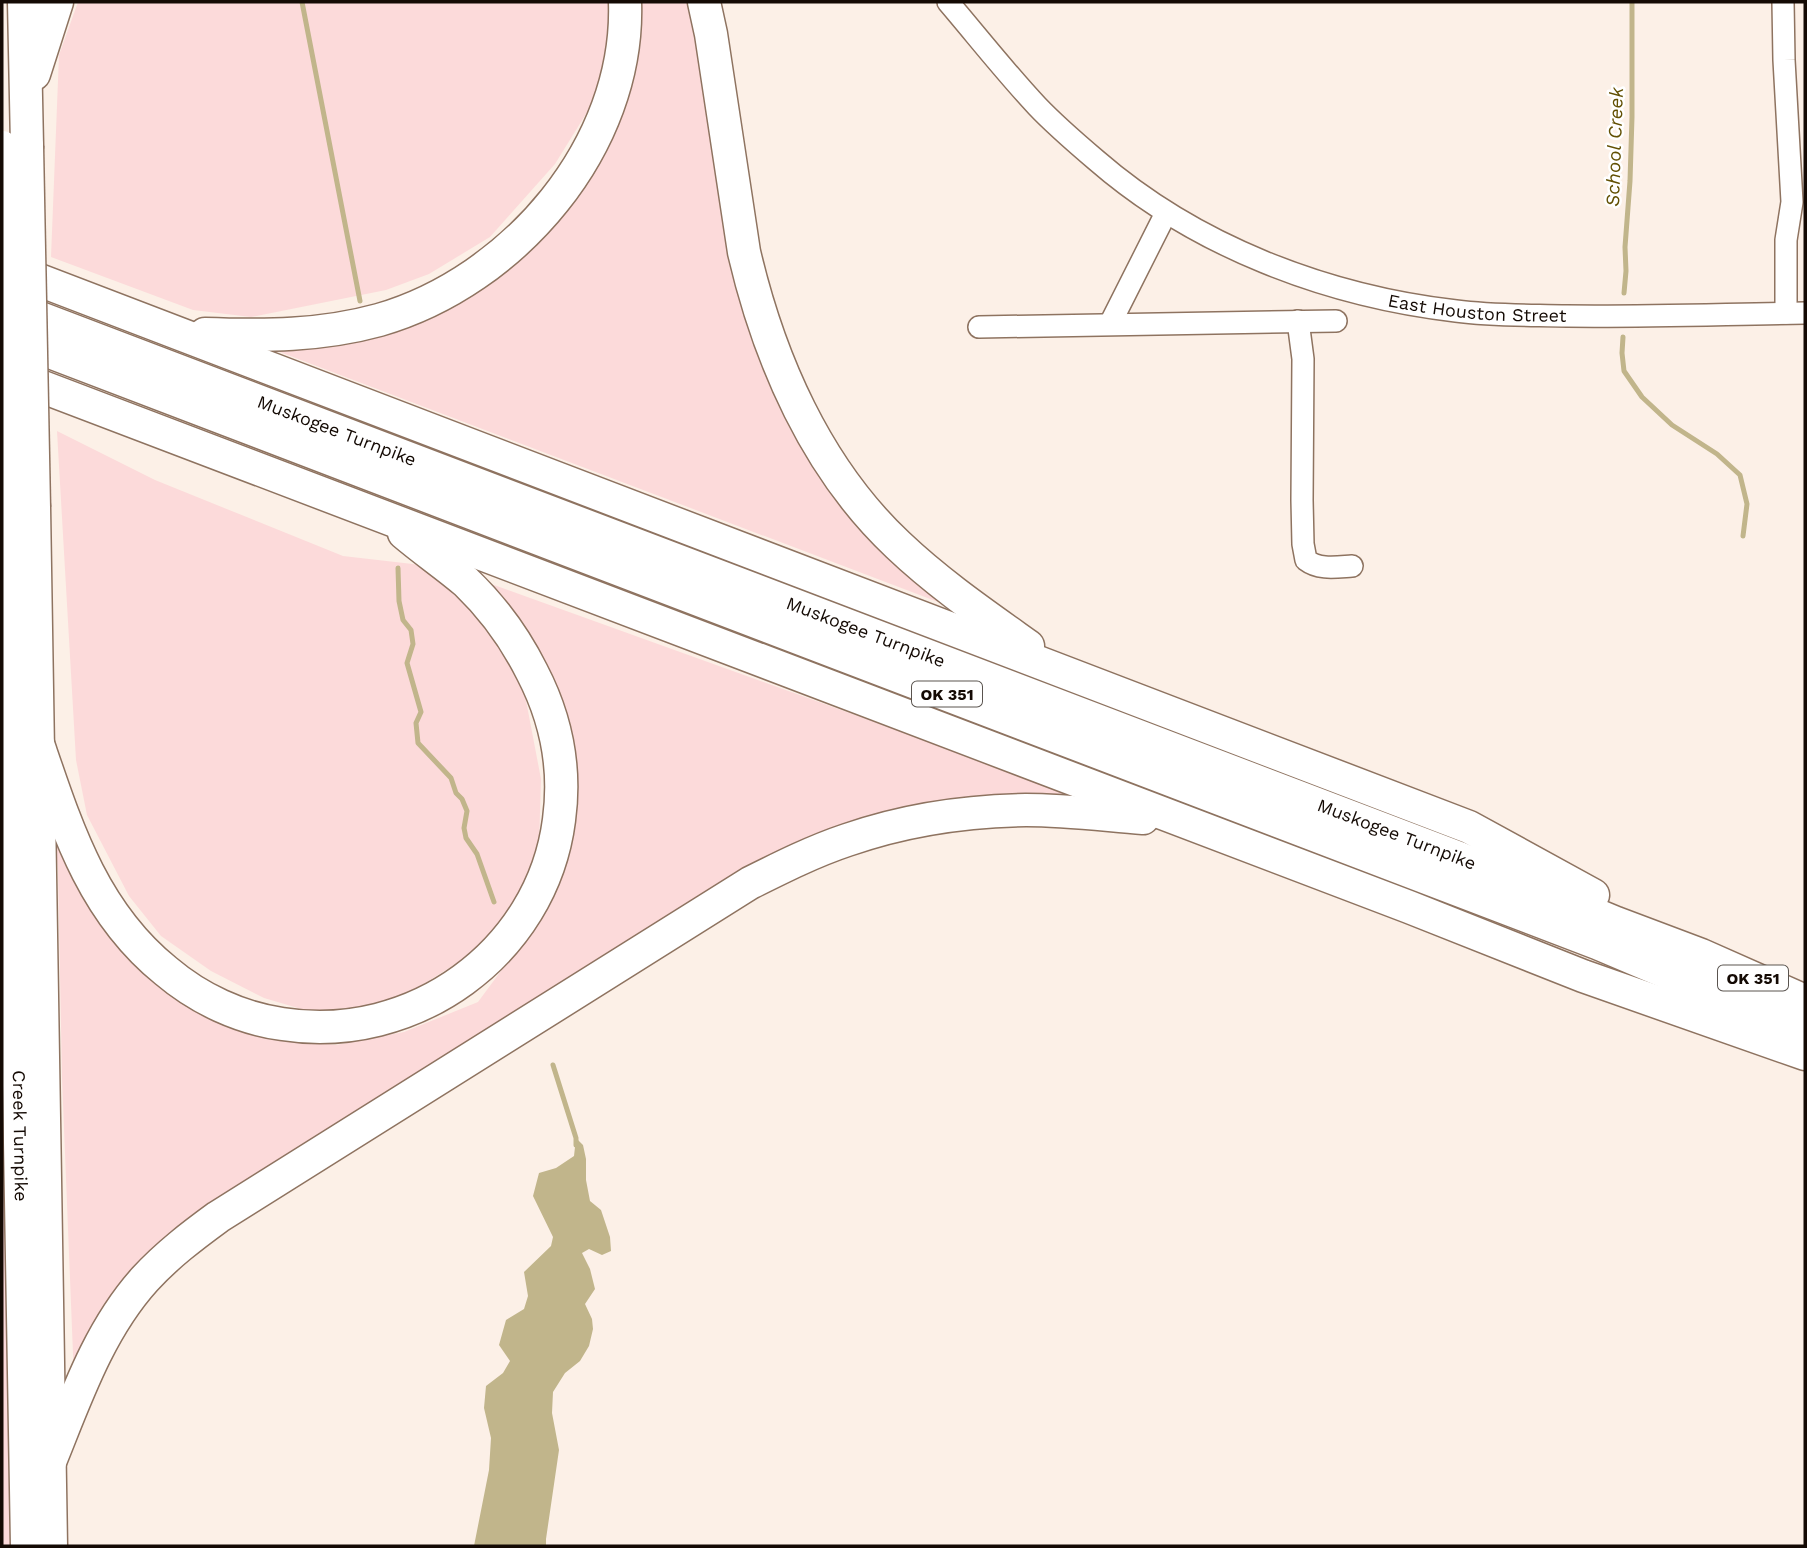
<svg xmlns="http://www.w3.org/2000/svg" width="1807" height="1548" font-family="'Work Sans',sans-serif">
<rect width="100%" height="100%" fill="#fcf0e7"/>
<g fill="#fcdada">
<polygon points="78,2 613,2 615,10 594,101 555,164 490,237 429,274 386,290 251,317 193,310 51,257 59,55"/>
<polygon points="632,2 693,2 796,420 946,605 264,346 387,325 577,185"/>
<polygon points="57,431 155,480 343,556 430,566 486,625 524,690 541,779 539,846 517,901 473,953 414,990 374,1006 308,1011 264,998 211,971 161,936 129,896 87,815 76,760"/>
<polygon points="480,580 1089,799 878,821 220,1204 74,1379 62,1078 58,871 54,829 108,928 155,982 251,1033 336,1045 404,1032 478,1002 518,948 569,770"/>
<polygon points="2,838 14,1546 2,1546"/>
</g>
<polygon fill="#c1b58b" points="576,1138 583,1145 586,1159 586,1180 590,1201 601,1210 610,1237 611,1251 602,1255 589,1249 582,1253 590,1269 595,1289 585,1304 592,1319 593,1329 589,1346 580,1361 565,1373 553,1392 552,1413 559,1450 546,1539 546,1546 474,1546 489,1470 491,1438 484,1408 486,1386 503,1373 510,1361 499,1345 506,1320 524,1309 528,1296 524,1272 551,1246 553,1237 533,1196 539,1173 556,1168 574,1156"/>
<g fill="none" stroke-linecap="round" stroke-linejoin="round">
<g stroke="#c1b58b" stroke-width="5">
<polyline points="302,2 360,301"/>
<polyline points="1624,293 1626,271 1625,247 1630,181 1632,117 1632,2"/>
<polyline points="1623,337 1622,353 1624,371 1642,397 1672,425 1717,454 1740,475 1747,504 1743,536"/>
<polyline points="398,568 399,601 403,620 411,630 413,644 407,663 421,712 416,723 418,743 451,778 456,793 462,799 467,811 464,828 466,838 477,854 494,902"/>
<polyline points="553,1065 576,1138 576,1145"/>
</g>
<g stroke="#8e7360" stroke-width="24">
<g id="minor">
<path id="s1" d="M948 2C977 36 1006 73 1037 106 1055 125 1076 143 1096 160 1195 246 1326 296 1456 311 1493 316 1530 315 1567 316 1647 317 1726 314 1805 313"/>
<polyline points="1783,2 1784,60 1792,202 1786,240 1786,313"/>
<path d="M1298 321 1303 359 1302 500 1303 544 1306 560C1319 570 1336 567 1352 566"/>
<polyline points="1110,324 1166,213"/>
<polyline points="979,327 1336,321"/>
</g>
</g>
<g stroke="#8e7360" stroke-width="35">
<g id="highway">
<polyline points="24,2 27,146"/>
<path d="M704 2 711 34 744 252C769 359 816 468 898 545 938 583 983 614 1028 646"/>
<polyline points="34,74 57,2"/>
<polyline points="5,267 1469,827 1593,895"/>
<path id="s2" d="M6 305 1459 858 1616 923 1701 955 1805 1001"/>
<path d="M205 334C264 336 321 336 379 320 514 281 630 146 625 2"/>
<polyline points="8,336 1597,943 1805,1031"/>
<polyline points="6,373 1409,907 1583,976 1805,1054"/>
<polyline points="34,507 51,1546"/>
<path id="s3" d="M9 508 27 1546"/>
<path d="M38 744C67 829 93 912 166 971 199 999 240 1018 282 1024 413 1045 542 953 559 820 566 769 556 718 532 672 516 640 492 607 466 582 446 565 424 550 404 533"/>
<path d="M49 1464C75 1400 98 1331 145 1279 167 1255 192 1236 218 1217L750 883C782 867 814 851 847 840 904 820 966 811 1026 810 1065 810 1104 815 1143 818"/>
</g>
</g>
<use href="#minor" stroke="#fff" stroke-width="21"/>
<use href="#highway" stroke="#fff" stroke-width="32"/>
<g stroke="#8e7360" stroke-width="35" stroke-linecap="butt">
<g id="highway-bridge">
<polyline points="27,146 34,507"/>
<polyline points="2,147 9,508"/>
</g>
</g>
<use href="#highway-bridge" stroke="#fff" stroke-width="32"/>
</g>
<g text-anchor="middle" stroke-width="5" stroke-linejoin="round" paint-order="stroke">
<g fill="#fff" stroke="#5a544f" stroke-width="2">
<rect x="912" y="681.5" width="70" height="25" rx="5"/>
<rect x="1718" y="965.5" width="70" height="25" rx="5"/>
</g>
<g font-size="16" font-weight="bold" fill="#140a04">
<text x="947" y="700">OK 351</text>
<text x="1753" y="984">OK 351</text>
</g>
<g font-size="18" fill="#140a04" stroke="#fff">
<text dy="6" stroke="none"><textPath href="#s1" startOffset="634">East Houston Street</textPath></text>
<text dy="6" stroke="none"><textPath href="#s2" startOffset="354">Muskogee Turnpike</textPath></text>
<text dy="6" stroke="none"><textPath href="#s2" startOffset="920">Muskogee Turnpike</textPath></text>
<text dy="6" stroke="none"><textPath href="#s2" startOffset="1488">Muskogee Turnpike</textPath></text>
<text dy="6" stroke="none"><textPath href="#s3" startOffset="628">Creek Turnpike</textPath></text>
</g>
<g font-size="19" font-style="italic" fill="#625003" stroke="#fff">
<text transform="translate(1614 147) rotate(-88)" y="7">School Creek</text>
</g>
</g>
<rect width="1807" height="1548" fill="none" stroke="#140a04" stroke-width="7"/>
</svg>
